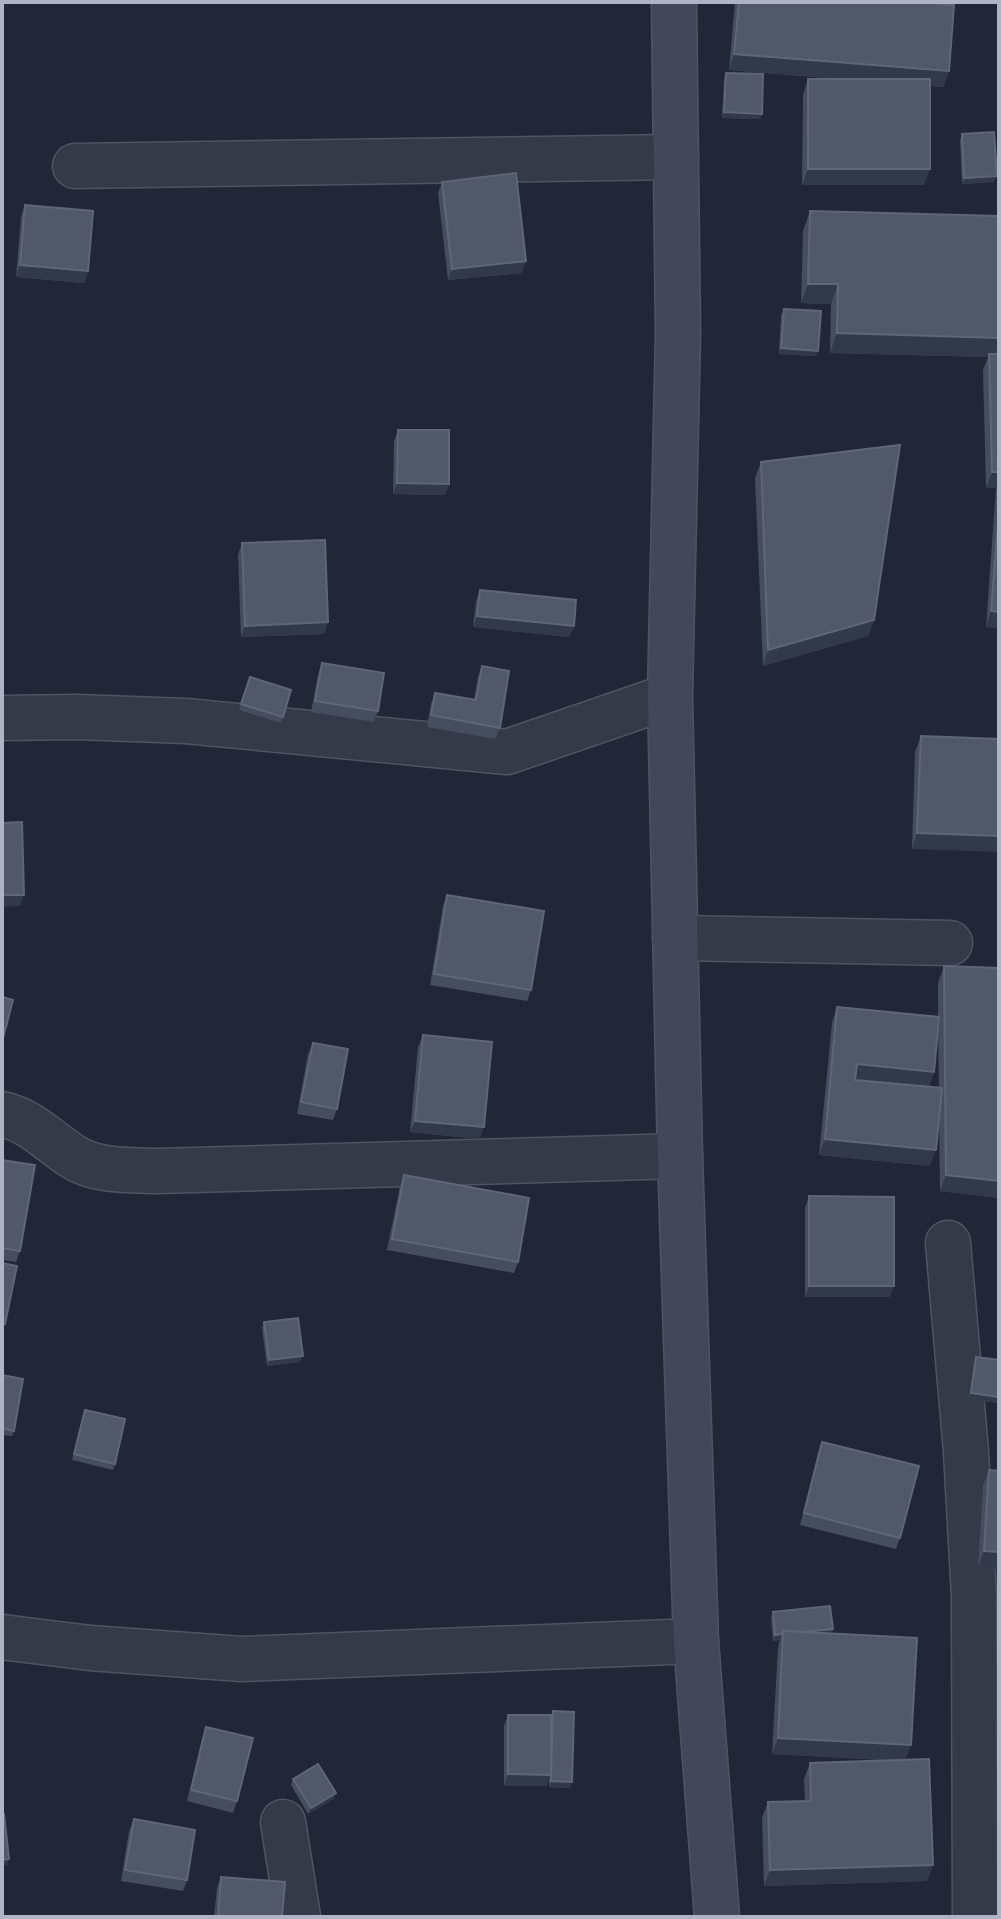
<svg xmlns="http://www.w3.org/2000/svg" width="1001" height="1919" font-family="'Fira Sans Condensed',sans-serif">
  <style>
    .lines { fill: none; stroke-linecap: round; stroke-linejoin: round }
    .street-casing { stroke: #4f5461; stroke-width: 47 }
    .secondary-casing { stroke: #4f5461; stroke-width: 47 }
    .street { stroke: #343a47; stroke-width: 44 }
    .secondary { stroke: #42485a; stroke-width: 44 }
    .wall { fill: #454d5e; fill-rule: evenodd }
    .shaded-wall { fill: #323949 }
    .building { fill: #505869; stroke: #5f6677; stroke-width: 2 }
  </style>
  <rect width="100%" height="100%" fill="#212736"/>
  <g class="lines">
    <g class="street-casing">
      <g id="street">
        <path d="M75,166L676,157"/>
        <path d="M2,718L77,717L186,721L507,752L670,696"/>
        <path d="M675,938L950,943"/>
        <path d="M2,1114C30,1120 49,1141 72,1156C96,1172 129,1170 158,1171L680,1156"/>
        <path d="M948,1243L966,1452L974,1596L975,1917"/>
        <path d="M2,1637L90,1648L242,1659L696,1641"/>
        <path d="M283,1822L298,1917"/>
      </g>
    </g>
    <g class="secondary-casing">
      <path id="secondary" d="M674,2L678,333L670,696L680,1156L696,1641L717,1917"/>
    </g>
    <use href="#street" class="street"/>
    <use href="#secondary" class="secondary"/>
  </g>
  <g class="wall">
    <path d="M735,2H916L949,71L943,87L930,86L924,185H802L803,95L808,79H840L729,70Z"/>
    <path d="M726,73L762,114L760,119L722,118L724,79Z"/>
    <path d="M962,134L994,182L962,184L960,140Z"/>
    <path d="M442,182L522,273L448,280L438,193Z"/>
    <path d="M25,205L88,271L84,283L16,277L21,217Z"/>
    <path d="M810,211L999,216V628L986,627L996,488H986L983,370L988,357L830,353L831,304L801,303L803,231Z"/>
    <path d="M784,309L816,356L779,354L781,315Z"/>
    <path d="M398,430L449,484L445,495L393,494L394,441Z"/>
    <path d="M761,462L874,620L868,636L763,666L755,478Z"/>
    <path d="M242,543L328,622L324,634L241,637L238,555Z"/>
    <path d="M480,590L574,626L569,637L473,627L476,601Z"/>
    <path d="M322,663L378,711L374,722L311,712L318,675Z"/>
    <path d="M482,666L500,728L495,739L427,727L431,704L435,693L474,700L478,677Z"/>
    <path d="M250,677L291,690L281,723L239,710Z"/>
    <path d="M921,736L999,739L912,849L915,752Z"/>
    <path d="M447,895L531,990L527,1001L430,985L443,906Z"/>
    <path d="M944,966L999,1198L940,1191L939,1115L930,1166L819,1155L832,1023L837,1007L938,1017V983ZM938,1030L939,1088L929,1087L934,1072Z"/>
    <path d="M423,1035L480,1139L410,1132L418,1047Z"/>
    <path d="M313,1043L337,1109L333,1120L297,1114L308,1054Z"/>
    <path d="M2,1160L20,1251L16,1262L2,1260Z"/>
    <path d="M404,1175L518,1262L514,1273L387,1250L400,1186Z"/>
    <path d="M809,1196L890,1297H805V1208Z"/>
    <path d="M264,1322L300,1362L267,1366L262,1328Z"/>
    <path d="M976,1357L998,1403L969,1399L974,1363Z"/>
    <path d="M2,1375L14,1431L12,1436L2,1435Z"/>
    <path d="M85,1410L115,1464L113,1470L72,1460Z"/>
    <path d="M822,1442L900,1538L896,1549L800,1525L818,1453Z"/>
    <path d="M989,1470L999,1569L978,1567L983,1486Z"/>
    <path d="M773,1612L831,1633L906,1759L933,1865L927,1881L764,1886L762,1818L768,1802L805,1801L804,1779L810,1763L884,1760L772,1754L778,1647L780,1640L773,1641L771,1618Z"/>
    <path d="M553,1711L572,1782L570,1788L549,1787V1778L546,1786H504V1726L508,1715L551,1717Z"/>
    <path d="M206,1727L237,1801L233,1813L187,1801L202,1739Z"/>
    <path d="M293,1779L336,1793L333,1799L308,1814L291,1785Z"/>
    <path d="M134,1819L187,1880L183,1891L121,1881L129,1831Z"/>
    <path d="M221,1877L282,1917H214L217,1888Z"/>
  </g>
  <g class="shaded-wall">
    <path d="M734,54L949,71L943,87L729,70Z"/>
    <path d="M724,112L762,114L760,119L722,118Z"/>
    <path d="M808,169H930L924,185H802Z"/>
    <path d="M997,176L994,182L962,184L964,178Z"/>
    <path d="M526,261L522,273L448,280L452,269Z"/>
    <path d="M20,265L88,271L84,283L16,277Z"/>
    <path d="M808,284H838L831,304L801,303Z"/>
    <path d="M837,333L999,338V358L989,354L988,357L830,353Z"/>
    <path d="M781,348L818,351L816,356L779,354Z"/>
    <path d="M992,472H999V480L996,488H986Z"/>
    <path d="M397,483L449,484L445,495L393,494Z"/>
    <path d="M991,611L999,612V628L986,627Z"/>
    <path d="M477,616L574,626L569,637L473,627Z"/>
    <path d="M874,620L868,636L763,666L768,650Z"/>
    <path d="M328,622L324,634L241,637L245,626Z"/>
    <path d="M917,833L999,836V852L912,849Z"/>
    <path d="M2,895H24L20,906L2,907Z"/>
    <path d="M857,1064L934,1072L928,1088L852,1080Z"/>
    <path d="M415,1121L484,1127L480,1139L410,1132Z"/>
    <path d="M825,1139L936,1150L930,1166L819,1155Z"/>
    <path d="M946,1175L999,1181V1198L940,1191Z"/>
    <path d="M809,1286H894L890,1297H805Z"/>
    <path d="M303,1356L300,1362L267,1366L269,1360Z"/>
    <path d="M971,1393L999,1397V1399L998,1403L969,1399Z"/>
    <path d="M984,1551L999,1552V1569L978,1567Z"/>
    <path d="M833,1629L830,1635L783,1634Z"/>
    <path d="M782,1634L780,1640L773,1641L775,1635Z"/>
    <path d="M778,1738L911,1745L905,1761L772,1754Z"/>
    <path d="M508,1774L551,1775L546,1786H504Z"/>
    <path d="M551,1781L572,1782L570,1788L549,1787Z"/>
    <path d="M336,1793L333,1799L308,1814L311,1808Z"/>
    <path d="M9,1859L7,1865H2V1860Z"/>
    <path d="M933,1865L927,1881L764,1886L770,1870Z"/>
  </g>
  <g class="building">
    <path d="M739,2H916L954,5L949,71L734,54Z"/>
    <path d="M726,73L763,74L762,114L724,112Z"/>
    <rect x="808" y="79" width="122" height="90"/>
    <path d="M994,132L997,176L964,178L962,134Z"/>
    <path d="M516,173L526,261L452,269L442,182Z"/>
    <path d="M25,205L93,211L88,271L20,265Z"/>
    <path d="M810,211L999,216V338L837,333L838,284H808Z"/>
    <path d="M784,309L821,311L818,351L781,348Z"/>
    <path d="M989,354H999V472H992Z"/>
    <path d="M398,430H449V484L397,483Z"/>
    <path d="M900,445L874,620L768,650L761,462Z"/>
    <path d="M999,512V612L991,611Z"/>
    <path d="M325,540L328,622L245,626L242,543Z"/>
    <path d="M480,590L576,600L574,626L477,616Z"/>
    <path d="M322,663L384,673L378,711L315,701Z"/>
    <path d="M482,666L509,671L500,728L431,715L435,693L476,700Z"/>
    <path d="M250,677L291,690L283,717L241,704Z"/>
    <path d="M921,736L999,739V836L917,833Z"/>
    <path d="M22,822L24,895H2V823Z"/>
    <path d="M447,895L544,911L531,990L434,974Z"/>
    <path d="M944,966L999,968V1181L946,1175Z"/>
    <path d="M2,997L13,1000L2,1042Z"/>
    <path d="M837,1007L939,1017L934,1072L857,1064L855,1080L942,1088L936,1150L825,1139Z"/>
    <path d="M423,1035L492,1042L484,1127L415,1121Z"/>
    <path d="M313,1043L348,1049L337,1109L301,1102Z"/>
    <path d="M2,1160L35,1165L20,1251L2,1248Z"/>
    <path d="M404,1175L529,1198L518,1262L392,1239Z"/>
    <path d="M809,1196L894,1197V1286H809Z"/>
    <path d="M2,1263L17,1266L5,1324L2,1323Z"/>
    <path d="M298,1318L303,1356L269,1360L264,1322Z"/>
    <path d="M976,1357L999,1360V1397L971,1393Z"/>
    <path d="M2,1375L23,1379L14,1431L2,1428Z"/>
    <path d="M85,1410L125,1419L115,1464L74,1454Z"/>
    <path d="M822,1442L919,1466L900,1538L804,1513Z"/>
    <path d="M989,1470L999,1471V1552L984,1551Z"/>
    <path d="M830,1606L833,1629L803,1632L783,1631L782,1634L775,1635L773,1612Z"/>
    <path d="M783,1631L917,1638L911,1745L778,1738Z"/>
    <path d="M553,1711L574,1712L572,1782L551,1781Z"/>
    <path d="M508,1715H551V1775L508,1774Z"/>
    <path d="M206,1727L253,1738L237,1801L191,1790Z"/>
    <path d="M929,1759L933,1865L770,1870L768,1802L811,1801L810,1763Z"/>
    <path d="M318,1764L336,1793L311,1808L293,1779Z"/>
    <path d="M2,1814H4L9,1859L2,1860Z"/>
    <path d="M134,1819L195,1830L187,1880L125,1870Z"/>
    <path d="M221,1877L285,1882L282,1917H218Z"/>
  </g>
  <rect width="1001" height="1919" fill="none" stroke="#aeb4c3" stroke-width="8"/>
</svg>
